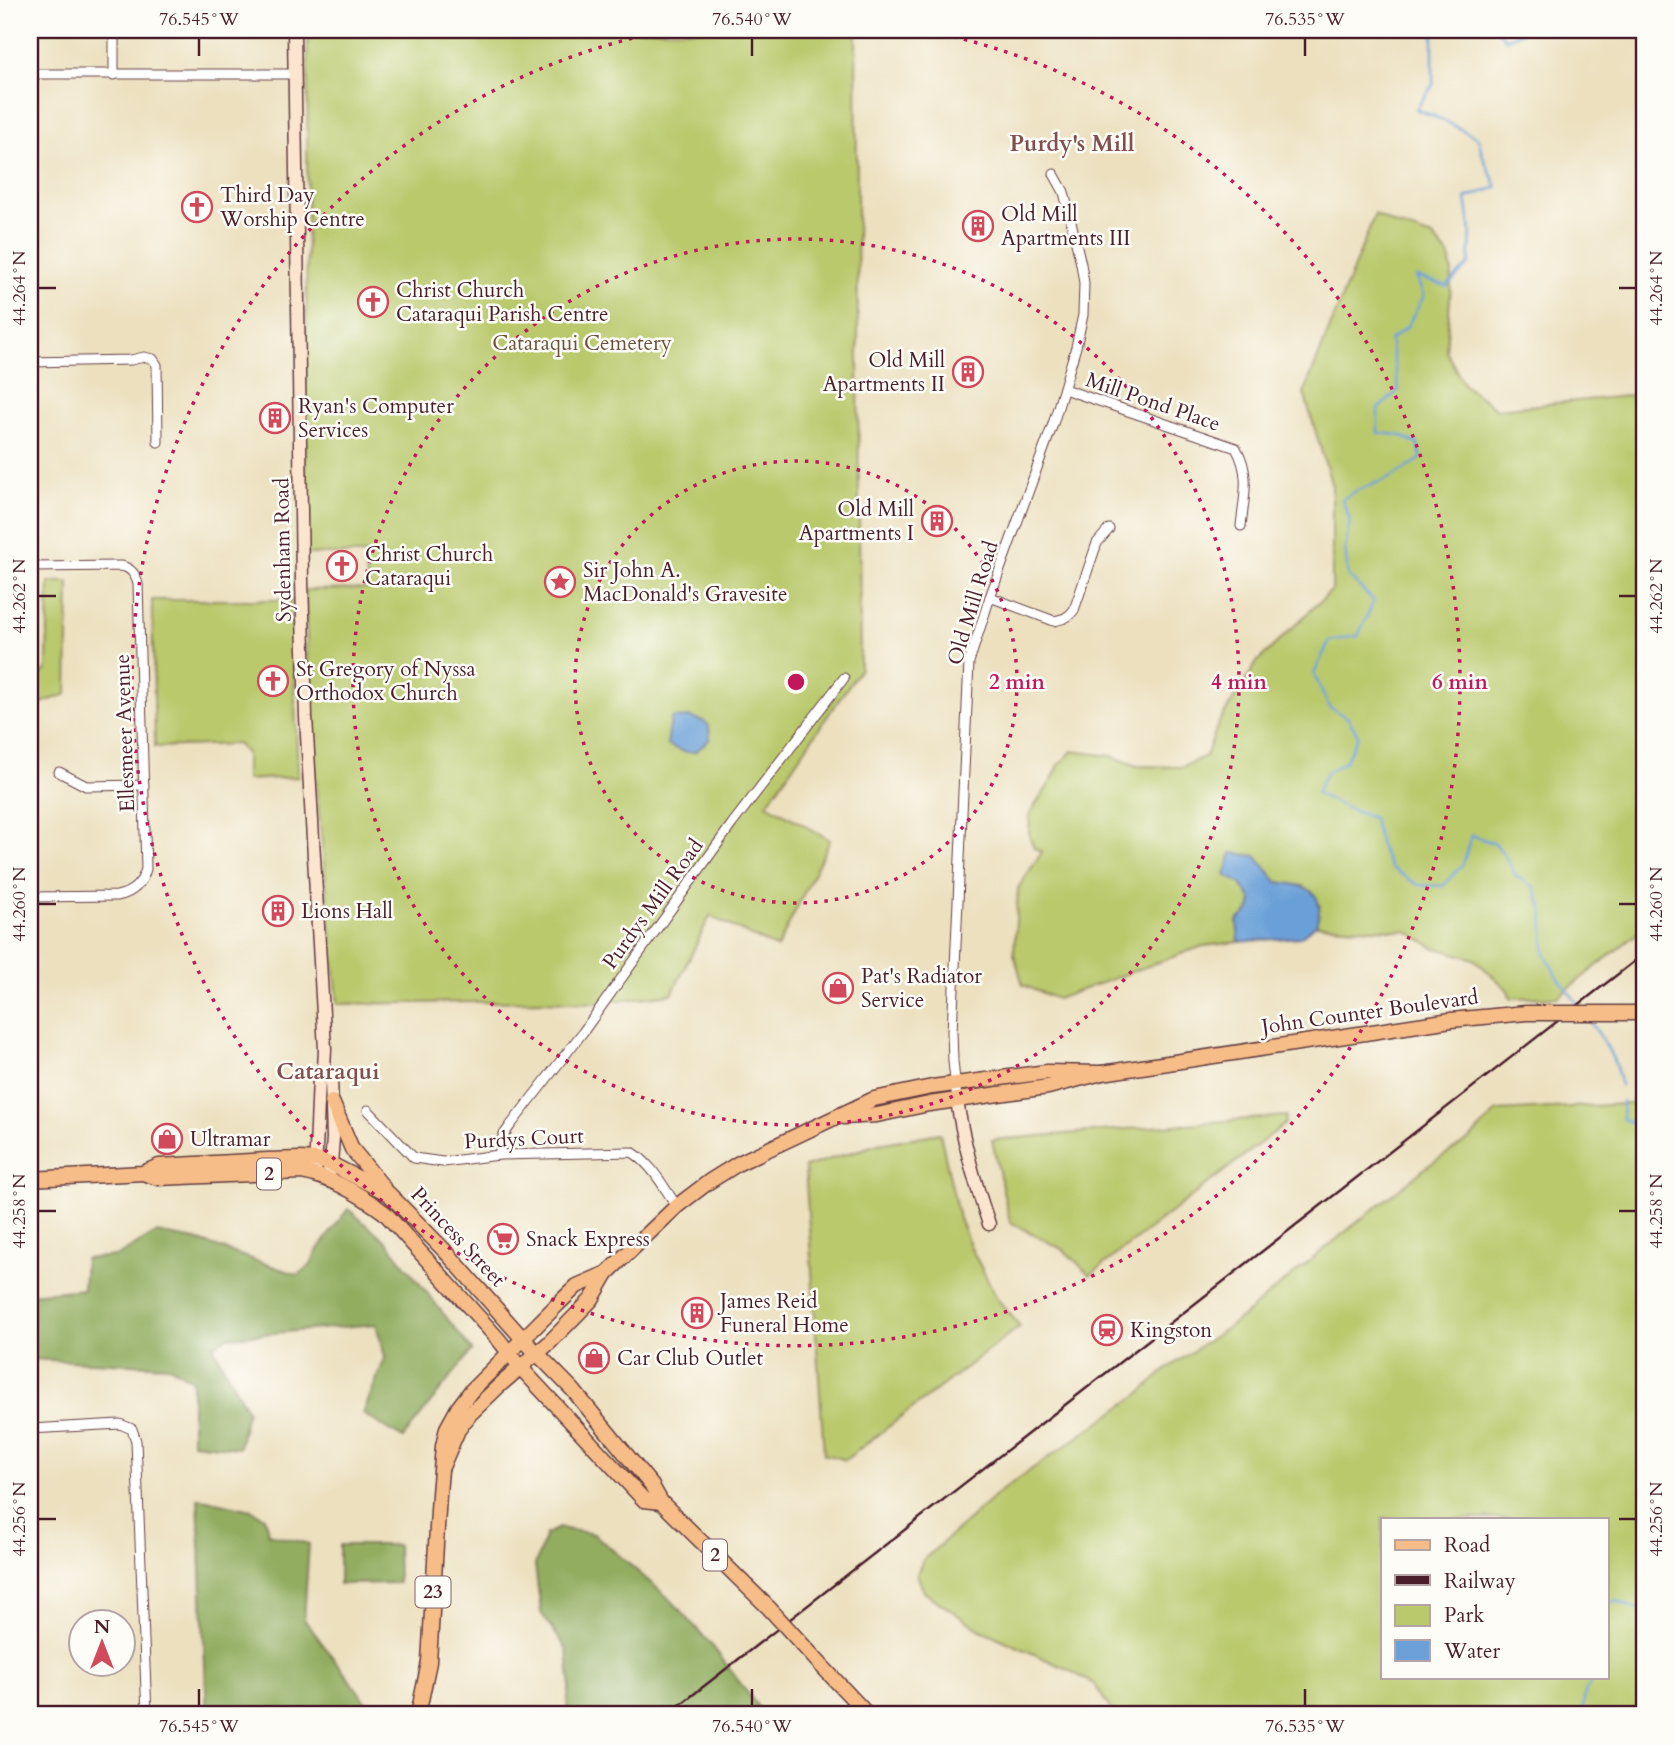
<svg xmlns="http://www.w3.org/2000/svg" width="1675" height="1745" font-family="Cardo,serif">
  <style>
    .green { fill: #b9c96c; stroke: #82744c; stroke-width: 2; fill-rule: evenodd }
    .forest { fill: #92ad60; stroke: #6e6646; stroke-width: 2 }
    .water { fill: #6ba0d8; stroke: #5a6082; stroke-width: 2 }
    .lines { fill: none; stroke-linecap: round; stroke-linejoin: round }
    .stream { stroke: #6ba0d8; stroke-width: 2.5 }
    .street-casing { stroke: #623c41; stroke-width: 11 }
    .secondary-casing { stroke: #623c41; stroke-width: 15 }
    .primary-casing { stroke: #623c41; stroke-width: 17 }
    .street { stroke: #fff; stroke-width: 9 }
    .secondary { stroke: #fce5cf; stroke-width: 12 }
    .primary { stroke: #f7bd88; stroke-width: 14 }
    .rail { stroke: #4a1f2b; stroke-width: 2.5 }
    .primary-bridge-casing { stroke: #623c41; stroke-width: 17; stroke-linecap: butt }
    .primary-bridge { stroke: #f7bd88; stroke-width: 14 }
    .ticks { fill: none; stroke: #4a1f2b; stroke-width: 2.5 }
    .ring { fill: none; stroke: #c2185b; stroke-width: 3.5; stroke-dasharray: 3.5 7 }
    .labels { text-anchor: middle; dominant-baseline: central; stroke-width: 5; stroke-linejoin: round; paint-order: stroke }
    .shield { fill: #fdfcf7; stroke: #806168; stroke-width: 2 }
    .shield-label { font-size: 19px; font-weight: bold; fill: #4a1f2b }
    .poi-label { font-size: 21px; fill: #4a1f2b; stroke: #fdfcf7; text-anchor: start }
    .park-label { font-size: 21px; fill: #6b523e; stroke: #fdfcf7 }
    .street-label { font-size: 21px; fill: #4a1f2b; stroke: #fdfcf7 }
    .neighbourhood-label { font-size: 23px; font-weight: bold; fill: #824f4f; stroke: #fdfcf7 }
    .centre { fill: #c2185b; stroke: #fdfcf7; stroke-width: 3.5 }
    .ring-label { font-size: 21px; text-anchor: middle; font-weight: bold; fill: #c2185b; stroke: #fdfcf7; stroke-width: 5; stroke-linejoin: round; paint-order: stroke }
    .neatline { fill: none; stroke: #4a1f2b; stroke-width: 2.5 }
    .ticks-label { font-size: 18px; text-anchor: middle; fill: #4a1f2b }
  </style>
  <rect width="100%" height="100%" fill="#fdfcf7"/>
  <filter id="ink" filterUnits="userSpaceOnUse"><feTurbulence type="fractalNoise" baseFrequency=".0143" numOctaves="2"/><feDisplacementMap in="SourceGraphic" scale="14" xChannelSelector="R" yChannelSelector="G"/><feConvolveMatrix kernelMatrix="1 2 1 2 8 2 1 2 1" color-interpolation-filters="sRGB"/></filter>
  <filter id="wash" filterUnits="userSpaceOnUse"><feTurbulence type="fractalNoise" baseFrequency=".00686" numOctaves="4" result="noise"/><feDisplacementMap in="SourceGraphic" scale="28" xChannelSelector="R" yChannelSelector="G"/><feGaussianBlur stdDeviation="1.57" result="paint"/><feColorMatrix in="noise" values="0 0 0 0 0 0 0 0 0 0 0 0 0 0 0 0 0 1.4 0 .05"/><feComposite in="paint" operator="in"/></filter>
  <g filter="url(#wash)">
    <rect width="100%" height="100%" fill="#ece0bf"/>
    <g class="green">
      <path d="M308,30H856L860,669L767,804L830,840L777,948L710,916L672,994L596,1003L540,1001L338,1004L310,723L305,590L368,589L365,554H305Z"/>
      <path d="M1375,214L1394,224L1433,237L1449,256L1452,272L1446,351L1464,385L1497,409L1645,394V927L1558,997L1511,998L1507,989L1474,959L1433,947L1407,931L1316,925L1320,905L1303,886L1277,882L1256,856L1241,884L1252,900L1250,910L1237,921L1239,942L1203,946L1057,999L1023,985L1014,954L1018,888L1042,852L1034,848L1029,835L1030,813L1052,780L1059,765L1072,751L1111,756L1137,766L1181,767L1206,756L1218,724L1258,661L1332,590V486L1304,393Z"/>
      <path d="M49,582H69L67,694L30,707V687L47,668Z"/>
      <path d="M152,600H291L298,777L246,780V753L237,744L155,747Z"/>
      <path d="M1645,1103V1715H1114L1095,1685L1067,1669L979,1629L924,1592L917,1574L923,1560L1002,1490L1138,1395L1167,1369L1238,1320L1355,1224L1429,1165L1470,1139L1497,1111ZM1383,1519H1607V1677H1383Z"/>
      <path d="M1286,1116L1285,1124L1090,1275L1064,1250L1010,1222L992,1140Z"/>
      <path d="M940,1133L959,1219L972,1250L998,1300L1020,1326L845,1460L824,1454L805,1167L878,1144Z"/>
    </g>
    <g class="forest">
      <path d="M348,1209L386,1241L472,1350L403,1438L363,1414L385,1358L376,1324L228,1337L213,1346L247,1411L239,1448L192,1443V1380L169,1366L30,1359V1349L34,1346L31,1294L83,1289L85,1259L117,1256L156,1233L196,1240L298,1275L311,1265L316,1252Z"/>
      <path d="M198,1498L252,1510L264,1517L269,1534L309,1544L304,1619L376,1715H207Z"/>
      <path d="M559,1528L594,1534L673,1602L713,1647L764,1715H566L570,1681L567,1650L541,1613L535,1565L546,1534Z"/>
      <path d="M339,1545H397L398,1583L339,1584Z"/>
    </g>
    <g class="water">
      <path d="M689,717L703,721L709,726L710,739L695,752H685L667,745L671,718Z"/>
      <path d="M1232,853L1256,856L1277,882C1293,884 1318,885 1319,907C1320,913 1317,920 1316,925L1300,937L1239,942L1237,921L1250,910L1252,900L1241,884L1225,875Z"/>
    </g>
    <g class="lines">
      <g class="stream">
        <path d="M1437,30L1433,36V85L1416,109L1445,121L1478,138L1483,157L1497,187L1466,198L1471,232L1469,264L1447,286L1416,277L1424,296L1407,327L1390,340L1399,390L1378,409V433L1399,435L1418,444L1421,459L1390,478L1358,490L1342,499L1350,520L1345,548L1348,576L1374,601L1358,636L1329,641L1314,674L1329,707L1348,718L1358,735L1345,762L1326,773L1316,793L1344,807L1373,818L1380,845L1390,867L1418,885L1443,886L1463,864L1471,835L1496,844L1506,858L1516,876L1534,887L1543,909L1545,953L1555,973L1577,1003"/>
        <path d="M1497,30L1506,39L1526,30"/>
        <path d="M1588,1019C1603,1039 1618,1061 1620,1086"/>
        <path d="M1622,1102L1623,1119L1645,1128"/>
        <path d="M1607,1605L1616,1600L1645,1613"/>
        <path d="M1582,1715L1585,1692L1595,1677"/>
      </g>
    </g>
  </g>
  <g filter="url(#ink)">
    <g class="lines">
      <g class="street-casing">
        <g id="street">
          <path d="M114,30V75"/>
          <path d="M30,74H294"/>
          <path d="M30,362L131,360L144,357L153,359L157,365L158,442"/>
          <path d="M30,367L32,437L30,443"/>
          <path d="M1064,389L1236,448C1251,474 1244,497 1241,526"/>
          <path d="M30,567L122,566C132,569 135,574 138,584L146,869C142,884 132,893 117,896L30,897"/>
          <path d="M990,597L1054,621C1063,619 1068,618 1074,610L1097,543L1109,529"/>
          <path d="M59,772L86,786L144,785"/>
          <path d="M957,1100L953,1061L952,1032L969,662L990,597L1053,424L1076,347L1083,315L1084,283L1081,264L1064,192L1054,174"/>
          <path d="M368,1110L414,1158L443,1162L499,1155L632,1152C653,1165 663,1187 677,1206"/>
          <path d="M499,1155L503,1136L510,1126L583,1032L732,824L844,678"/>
          <path d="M30,1429L120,1424L132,1429L136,1441L147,1715"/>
          <path d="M30,1700V1715"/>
        </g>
      </g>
      <g class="secondary-casing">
        <g id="secondary">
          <path d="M294,30L302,581L306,717L325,1049L324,1069L319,1078L315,1174"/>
          <path d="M324,1069L331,1078L333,1138L331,1164L328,1180"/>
          <path d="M957,1100C963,1143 975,1183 989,1224"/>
        </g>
      </g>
      <g class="primary-casing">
        <g id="primary">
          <path d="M332,1102L352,1149L383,1187"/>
          <path d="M843,1117L877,1115L929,1104L1048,1087L1102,1073L1451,1020"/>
          <path d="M143,1173L158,1178L302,1172C332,1177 361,1195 385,1213L499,1340L521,1368L644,1500L661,1502"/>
          <path d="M30,1179L143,1173L159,1166L267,1160L300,1159L317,1160L331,1164L389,1194L447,1253L523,1339L573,1390L652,1486L661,1502L769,1608"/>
          <path d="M442,1467L458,1430L470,1414L501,1384L549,1343L592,1299L607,1273L677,1206L710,1181L739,1163L874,1099L932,1087L1047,1072L1102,1073"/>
          <path d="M820,1664L868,1715"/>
          <path d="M418,1715L429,1662L439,1494L443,1446L447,1428L458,1408L471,1391L558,1304L577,1286L607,1273"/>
        </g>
      </g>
      <use href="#street" class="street"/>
      <use href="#secondary" class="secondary"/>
      <use href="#primary" class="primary"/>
      <path class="rail" d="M667,1715L1645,953"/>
      <g class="primary-bridge-casing">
        <g id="primary-bridge">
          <path d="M1451,1020L1526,1013H1645"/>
          <path d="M769,1608L820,1664"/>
        </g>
      </g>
      <use href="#primary-bridge" class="primary-bridge"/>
    </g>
  </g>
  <path class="ticks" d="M199,38V56M752,38V56M1305,38V56M38,288H56M1619,288H1636M38,596H56M1619,596H1636M38,904H56M1619,904H1636M38,1211H56M1619,1211H1636M38,1519H56M1619,1519H1636M199,1689V1706M752,1689V1706M1305,1689V1706"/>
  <g class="ring">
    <circle cx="796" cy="682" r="221"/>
    <circle cx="796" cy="682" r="443"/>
    <path d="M923 30A664 664 0 1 1 669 30"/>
  </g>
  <defs>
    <g id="church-ring" transform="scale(1.575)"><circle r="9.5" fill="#fdfcf7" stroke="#d1495b" stroke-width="1.5"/><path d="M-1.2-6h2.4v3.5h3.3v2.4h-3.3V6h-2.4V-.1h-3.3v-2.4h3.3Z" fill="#d1495b"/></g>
    <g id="building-ring" transform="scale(1.575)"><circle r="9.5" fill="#fdfcf7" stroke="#d1495b" stroke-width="1.5"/><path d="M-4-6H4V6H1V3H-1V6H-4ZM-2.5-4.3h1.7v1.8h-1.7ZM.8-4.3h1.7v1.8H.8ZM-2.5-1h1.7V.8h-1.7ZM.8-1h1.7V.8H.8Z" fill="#d1495b"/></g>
    <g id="sight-ring" transform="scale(1.575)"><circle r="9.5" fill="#fdfcf7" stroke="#d1495b" stroke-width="1.5"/><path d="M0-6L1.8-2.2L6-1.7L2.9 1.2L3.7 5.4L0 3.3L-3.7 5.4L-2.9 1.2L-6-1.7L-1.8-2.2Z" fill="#d1495b"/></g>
    <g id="shop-ring" transform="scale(1.575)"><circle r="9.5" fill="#fdfcf7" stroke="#d1495b" stroke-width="1.5"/><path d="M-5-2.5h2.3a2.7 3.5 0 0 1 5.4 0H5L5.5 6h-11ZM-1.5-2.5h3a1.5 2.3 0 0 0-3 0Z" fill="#d1495b"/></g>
    <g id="supermarket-ring" transform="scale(1.575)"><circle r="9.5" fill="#fdfcf7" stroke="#d1495b" stroke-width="1.5"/><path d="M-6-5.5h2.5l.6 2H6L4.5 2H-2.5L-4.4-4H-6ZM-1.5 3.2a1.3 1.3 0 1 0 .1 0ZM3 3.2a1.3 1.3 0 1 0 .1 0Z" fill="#d1495b"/></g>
    <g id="station-ring" transform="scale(1.575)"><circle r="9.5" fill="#fdfcf7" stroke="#d1495b" stroke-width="1.5"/><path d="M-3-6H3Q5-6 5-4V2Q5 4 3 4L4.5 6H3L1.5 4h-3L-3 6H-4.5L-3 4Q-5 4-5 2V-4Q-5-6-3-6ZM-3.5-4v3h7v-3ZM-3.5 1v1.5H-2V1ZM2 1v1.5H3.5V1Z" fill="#d1495b"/></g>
  </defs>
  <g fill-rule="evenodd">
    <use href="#church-ring" x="197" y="207"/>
    <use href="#building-ring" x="978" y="226"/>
    <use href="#church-ring" x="373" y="302"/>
    <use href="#building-ring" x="968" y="372"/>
    <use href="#building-ring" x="275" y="418"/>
    <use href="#building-ring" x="937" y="521"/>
    <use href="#church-ring" x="342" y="566"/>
    <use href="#sight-ring" x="560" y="582"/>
    <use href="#church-ring" x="273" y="681"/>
    <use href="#building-ring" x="278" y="911"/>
    <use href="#shop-ring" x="838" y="988"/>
    <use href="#shop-ring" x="167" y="1139"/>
    <use href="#supermarket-ring" x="503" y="1239"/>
    <use href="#building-ring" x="697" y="1313"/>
    <use href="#station-ring" x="1107" y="1330"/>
    <use href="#shop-ring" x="594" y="1358"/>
  </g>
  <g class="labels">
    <g class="shield">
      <rect x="257" y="1158.5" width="24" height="31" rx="5"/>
      <rect x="703" y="1539.5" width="24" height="31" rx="5"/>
      <rect x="415.5" y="1576.5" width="35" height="31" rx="5"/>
    </g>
    <g class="shield-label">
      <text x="269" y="1174">2</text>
      <text x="715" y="1555">2</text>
      <text x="433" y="1592">23</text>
    </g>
    <g class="poi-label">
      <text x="220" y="195">Third Day<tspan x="220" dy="24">Worship Centre</tspan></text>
      <text x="1001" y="214">Old Mill<tspan x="1001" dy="24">Apartments III</tspan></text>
      <text x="396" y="290">Christ Church<tspan x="396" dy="24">Cataraqui Parish Centre</tspan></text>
      <text x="945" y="360" text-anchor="end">Old Mill<tspan x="945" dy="24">Apartments II</tspan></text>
      <text x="298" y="406">Ryan's Computer<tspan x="298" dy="24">Services</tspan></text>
      <text x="914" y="509" text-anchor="end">Old Mill<tspan x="914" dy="24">Apartments I</tspan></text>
      <text x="365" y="554">Christ Church<tspan x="365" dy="24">Cataraqui</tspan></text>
      <text x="583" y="570">Sir John A.<tspan x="583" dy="24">MacDonald's Gravesite</tspan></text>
      <text x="296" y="669">St Gregory of Nyssa<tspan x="296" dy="24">Orthodox Church</tspan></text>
      <text x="301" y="911">Lions Hall</text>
      <text x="861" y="976">Pat's Radiator<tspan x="861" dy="24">Service</tspan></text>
      <text x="190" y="1139">Ultramar</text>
      <text x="526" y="1239">Snack Express</text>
      <text x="720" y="1301">James Reid<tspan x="720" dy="24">Funeral Home</tspan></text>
      <text x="1130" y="1330">Kingston</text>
      <text x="617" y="1358">Car Club Outlet</text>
    </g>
    <g class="park-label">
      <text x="582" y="343">Cataraqui Cemetery</text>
    </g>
    <g class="street-label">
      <text transform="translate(1153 402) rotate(19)">Mill Pond Place</text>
      <text transform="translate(283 550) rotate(-91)">Sydenham Road</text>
      <text transform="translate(973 603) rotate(-73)">Old Mill Road</text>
      <text transform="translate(125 733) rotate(-92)">Ellesmeer Avenue</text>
      <text transform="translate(653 904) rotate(-54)">Purdys Mill Road</text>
      <text transform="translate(1370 1012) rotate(-8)">John Counter Boulevard</text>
      <text transform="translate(524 1139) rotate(-3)">Purdys Court</text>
      <text transform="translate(458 1237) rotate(47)">Princess Street</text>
    </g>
    <g class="neighbourhood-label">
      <text x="1072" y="143">Purdy's Mill</text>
      <text x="328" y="1071">Cataraqui</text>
    </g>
  </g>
  <circle cx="796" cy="682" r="10" class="centre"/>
  <g class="ring-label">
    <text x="1017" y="689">2 min</text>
    <text x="1239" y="689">4 min</text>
    <text x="1460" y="689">6 min</text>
  </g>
  <rect width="1675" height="1745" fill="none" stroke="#fdfcf7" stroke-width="77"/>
  <rect x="1381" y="1518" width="228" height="161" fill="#fdfcf7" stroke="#b5a4a5" stroke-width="2"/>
  <rect x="1395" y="1540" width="35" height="10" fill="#f7bd88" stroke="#b5a4a5" stroke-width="2"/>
  <text x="1444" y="1552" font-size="21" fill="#4a1f2b">Road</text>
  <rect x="1395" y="1575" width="35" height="10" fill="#4a1f2b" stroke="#b5a4a5" stroke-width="2"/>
  <text x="1444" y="1588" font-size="21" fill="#4a1f2b">Railway</text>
  <rect x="1395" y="1605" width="35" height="21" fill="#b9c96c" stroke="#b5a4a5" stroke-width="2"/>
  <text x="1444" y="1622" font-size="21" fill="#4a1f2b">Park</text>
  <rect x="1395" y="1640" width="35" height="21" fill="#6ba0d8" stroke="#b5a4a5" stroke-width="2"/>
  <text x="1444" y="1658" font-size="21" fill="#4a1f2b">Water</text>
  <g transform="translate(102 1643)"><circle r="33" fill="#fdfcf7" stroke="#b5a4a5" stroke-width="2"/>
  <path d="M0-5L12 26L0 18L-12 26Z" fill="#d1495b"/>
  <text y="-10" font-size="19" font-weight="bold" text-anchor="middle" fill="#4a1f2b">N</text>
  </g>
  <rect x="38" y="38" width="1598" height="1668" class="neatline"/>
  <g class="ticks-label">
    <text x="199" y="25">76.545°W</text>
    <text x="752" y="25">76.540°W</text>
    <text x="1305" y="25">76.535°W</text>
    <text transform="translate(19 288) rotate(-90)" y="6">44.264°N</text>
    <text transform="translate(1656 288) rotate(-90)" y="6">44.264°N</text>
    <text transform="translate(19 596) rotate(-90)" y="6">44.262°N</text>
    <text transform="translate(1656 596) rotate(-90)" y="6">44.262°N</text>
    <text transform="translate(19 904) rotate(-90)" y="6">44.260°N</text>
    <text transform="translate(1656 904) rotate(-90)" y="6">44.260°N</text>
    <text transform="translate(19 1211) rotate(-90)" y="6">44.258°N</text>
    <text transform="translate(1656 1211) rotate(-90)" y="6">44.258°N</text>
    <text transform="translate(19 1519) rotate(-90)" y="6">44.256°N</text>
    <text transform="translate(1656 1519) rotate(-90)" y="6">44.256°N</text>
    <text x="199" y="1732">76.545°W</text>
    <text x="752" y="1732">76.540°W</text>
    <text x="1305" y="1732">76.535°W</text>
  </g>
</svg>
